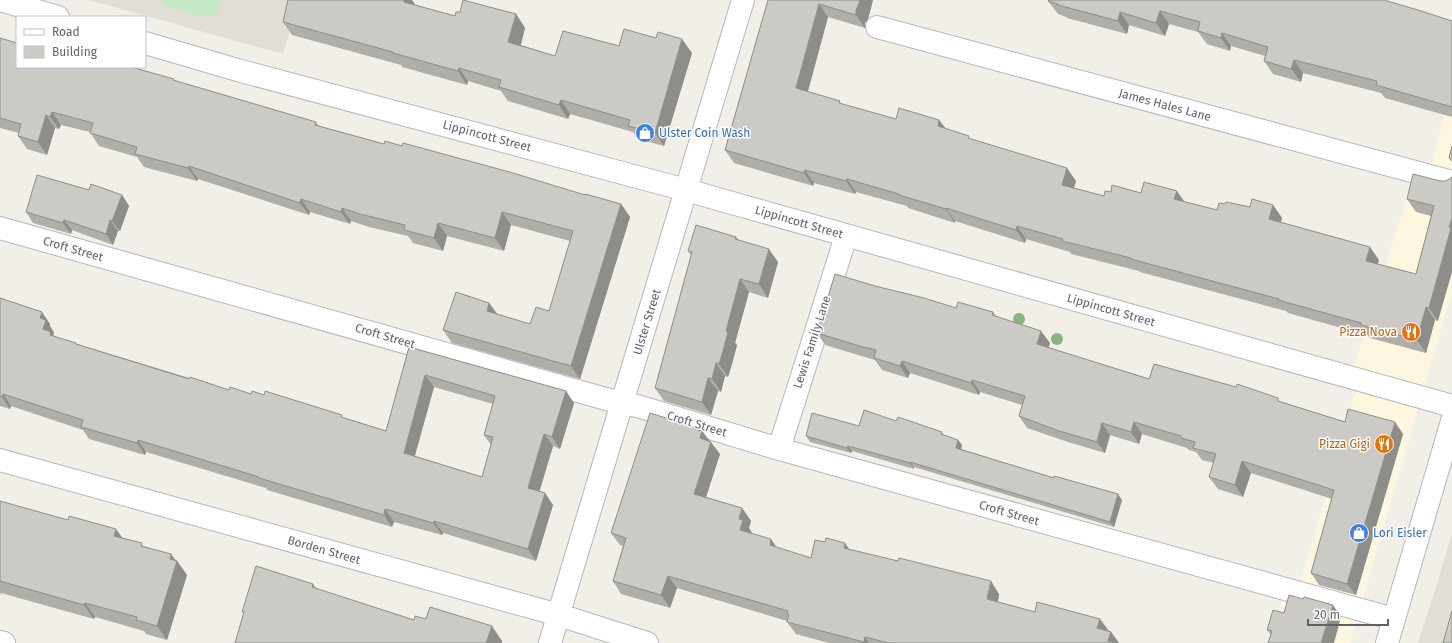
<svg xmlns="http://www.w3.org/2000/svg" width="1452" height="643" font-family="'Fira Sans',sans-serif">
  <style>
    .commercial { fill: #fef7e0 }
    .education { fill: #e1ded6 }
    .green { fill: #c5e8c5 }
    .lines { fill: none; stroke-linecap: round; stroke-linejoin: round }
    .minor-casing { stroke: #b5b8bc; stroke-width: 24 }
    .minor { stroke: #fff; stroke-width: 22 }
    .tree { fill: #89b387 }
    .wall { fill: #afaea9; fill-rule: evenodd }
    .shaded-wall { fill: #8f8d8a }
    .building { fill: #cccac5; stroke: #8f8d8a; fill-rule: evenodd }
    .labels { text-anchor: middle; dominant-baseline: central; stroke-width: 3; stroke-linejoin: round; paint-order: stroke }
    .street-label { font-size: 12px; fill: #5f6368; stroke: #fff }
    .shop-label { font-size: 12px; fill: #366cbe; stroke: #fff; text-anchor: start }
    .food-label { font-size: 12px; fill: #c56008; stroke: #fff; text-anchor: end }
  </style>
  <rect width="100%" height="100%" fill="#f1efe8"/>
  <path class="commercial" d="M1452,88V292L1350,643H1269L1285,591L1297,595L1362,369L1354,366L1414,175L1427,179Z"/>
  <g class="education">
    <path d="M89,0H299L283,54Z"/>
    <path d="M1452,534V643H1418L1438,580Z"/>
  </g>
  <path class="green" d="M161,0H220L216,16L202,17L165,6Z"/>
  <g class="lines">
    <g class="minor-casing">
      <g id="minor">
        <path d="M0,0L58,17"/>
        <path d="M877,27L1452,182"/>
        <path d="M145,43L241,71L686,190L1452,406"/>
        <path d="M0,228L606,399L641,407L779,449L1394,619"/>
        <path d="M779,449L846,236"/>
        <path d="M0,460L559,615L647,643"/>
        <path d="M0,642L4,643"/>
        <path d="M550,643L743,0"/>
        <path d="M1387,643L1452,421"/>
      </g>
    </g>
    <use href="#minor" class="minor"/>
  </g>
  <g class="tree">
    <circle cx="1019" cy="319" r="6"/>
    <circle cx="1057" cy="339" r="6"/>
  </g>
  <g class="wall">
    <path d="M288,0H412L415,5L455,16L460,12L516,14L525,28L521,45L555,56L619,46L692,53L664,146L638,139L633,132L570,114L568,119L508,101L501,91L468,81L467,85L402,67L401,65L292,35L283,22Z"/>
    <path d="M768,0H873L868,19L865,23V28L828,17L808,92L841,104L896,119L939,120L946,129L1076,181L1074,188L1104,196L1111,192L1141,193L1184,202L1217,210L1225,204L1250,207L1273,205L1282,218L1281,222L1379,260L1378,264L1416,274L1431,216L1416,212L1407,199L1440,181L1438,321L1435,320L1426,353L1370,338L1367,335L1288,313L1286,311L1140,272L1139,271L1071,254L1070,252L1026,239L1025,243L955,221V223L908,208L907,206L856,192L855,194L814,183L813,186L734,163L725,150Z"/>
    <path d="M1048,1L1452,21V117L1385,98L1381,93L1303,73L1301,82L1273,74L1264,61L1265,56L1231,46L1230,51L1207,44L1198,32L1169,24L1165,36L1129,25L1127,34L1067,18L1066,17L1058,14Z"/>
    <path d="M0,38L17,67L175,81L316,122L319,126L384,144L621,204L630,217L580,379L452,343L443,330L489,303L497,314L530,324L549,311L570,241L511,225L504,251L447,236L443,251L413,243L408,236L369,227L351,221L350,224L310,212L309,215L198,179L197,181L144,167L137,157L99,146L90,132L61,125L59,129L55,128L47,155L27,149L18,136L19,133L0,128Z"/>
    <path d="M89,190L122,195L129,206L120,231H118L113,245L72,230L71,234L33,223L26,212Z"/>
    <path d="M736,237L739,240L778,262L768,298L749,292L735,343L737,345L732,364L728,377L725,376L721,392L718,391L711,415L664,401L655,388L691,255L688,251Z"/>
    <path d="M875,286L956,308L993,312L996,316L1050,343L1048,348L1149,379L1281,402L1345,422L1403,434L1356,595L1319,585L1311,573L1332,499L1251,473L1243,497L1218,489L1209,477L1214,463L1202,460L1196,452L1189,450L1187,448L1142,434L1139,444L1110,435L1105,453L1068,442L1027,428L1019,416L1022,405L980,392L979,395L910,373L908,378L882,370L875,360L825,345L817,333Z"/>
    <path d="M0,298L50,324V326L54,333L53,335L54,336L77,344L229,390L251,394L344,418L386,431L409,347L566,391L574,403L560,449L553,446L539,491L545,493L553,505L536,561L443,533L442,535L394,522L392,527L267,490L266,488L146,452L145,455L89,439L83,430L11,406L10,409L0,406ZM434,387L493,404L484,435L491,445L482,477L415,456Z"/>
    <path d="M896,421L942,432L944,436L958,440L962,445L961,449L1122,500L1114,527L914,467V469L852,451L851,453L810,442L806,436L859,426Z"/>
    <path d="M697,429L702,431L720,454L706,497L742,508L751,521L749,528L752,533V534L777,548L811,558L849,549L999,594L998,602L1111,632L1119,643H829L796,634L787,622V621L677,588L670,608L621,594L613,581L623,546L620,545L611,533Z"/>
    <path d="M0,501L122,538L144,546L177,561L187,575L167,640L146,634L144,631L95,617L94,619L1,593L0,595Z"/>
    <path d="M1284,613L1341,617L1271,635L1267,630Z"/>
  </g>
  <g class="shaded-wall">
    <path d="M404,0H412L416,6L404,2Z"/>
    <path d="M860,0H873L868,19L865,23V28L856,15V10Z"/>
    <path d="M819,4L828,17L805,101L796,88Z"/>
    <path d="M1160,11L1169,24L1165,36L1156,23Z"/>
    <path d="M1120,12L1129,25L1127,34L1118,21Z"/>
    <path d="M516,14L525,28L518,55L508,42Z"/>
    <path d="M1222,33L1231,46L1230,51L1221,38Z"/>
    <path d="M682,39L692,53L664,146L655,133Z"/>
    <path d="M1294,60L1303,73L1301,82L1291,69Z"/>
    <path d="M459,68L468,81L467,85L458,71Z"/>
    <path d="M561,100L570,114L568,119L559,105Z"/>
    <path d="M52,112L61,125L59,129L50,117Z"/>
    <path d="M46,115L55,128L47,155L38,142Z"/>
    <path d="M939,120L949,133L938,126Z"/>
    <path d="M189,166L198,179L197,181L188,168Z"/>
    <path d="M1067,168L1076,181L1071,198L1062,185Z"/>
    <path d="M805,170L814,183L813,186L804,173Z"/>
    <path d="M847,179L856,192L855,194L846,181Z"/>
    <path d="M1177,191L1186,204L1174,199Z"/>
    <path d="M122,195L129,206L120,231L112,221Z"/>
    <path d="M301,199L310,212L309,215L300,203Z"/>
    <path d="M621,204L630,217L580,379L571,366Z"/>
    <path d="M1273,205L1282,218L1278,232L1269,219Z"/>
    <path d="M342,208L351,221L350,224L341,212Z"/>
    <path d="M946,208L955,221V223L946,209Z"/>
    <path d="M502,212L511,225L504,251L495,238Z"/>
    <path d="M1452,218V272L1438,321L1429,308L1449,227Z"/>
    <path d="M64,220L72,230L71,234L63,223Z"/>
    <path d="M110,220L118,231L113,245L106,234Z"/>
    <path d="M438,223L447,236L443,251L434,238Z"/>
    <path d="M1017,226L1026,239L1025,243L1016,230Z"/>
    <path d="M1370,247L1379,260L1375,274L1366,261Z"/>
    <path d="M769,249L778,262L768,298L759,284Z"/>
    <path d="M740,279L749,292L735,343L737,345L732,364L728,377L719,364L726,331Z"/>
    <path d="M489,303L498,315L487,311Z"/>
    <path d="M1426,307L1435,320L1426,353L1417,340Z"/>
    <path d="M42,312L50,324V326L54,333L53,335L60,344L43,329L40,318Z"/>
    <path d="M1041,331L1050,343L1046,356L1037,344Z"/>
    <path d="M902,361L910,373L908,378L900,366Z"/>
    <path d="M716,363L725,376L721,392L712,379Z"/>
    <path d="M425,375L434,387L412,465L404,453Z"/>
    <path d="M708,378L718,391L711,415L702,402Z"/>
    <path d="M972,380L980,392L979,395L971,383Z"/>
    <path d="M566,391L574,403L560,449L552,437Z"/>
    <path d="M3,394L11,406L10,409L2,397Z"/>
    <path d="M1134,422L1142,434L1139,444L1131,432Z"/>
    <path d="M1395,422L1403,434L1356,595L1347,584Z"/>
    <path d="M1102,423L1110,435L1105,453L1097,442Z"/>
    <path d="M695,427L701,435L702,431L720,454L703,506L694,494L695,429Z"/>
    <path d="M544,434L553,446L537,500L528,488Z"/>
    <path d="M138,440L146,452L145,455L137,443Z"/>
    <path d="M958,440L962,445L960,454L956,448Z"/>
    <path d="M848,446L852,451L851,453L847,448Z"/>
    <path d="M1242,461L1251,473L1243,497L1235,485Z"/>
    <path d="M910,462L914,467V469L910,463Z"/>
    <path d="M545,493L553,505L536,561L528,549Z"/>
    <path d="M1118,494L1122,500L1114,527L1110,522Z"/>
    <path d="M742,508L751,521L749,528L752,533L749,543L740,530L739,519Z"/>
    <path d="M385,509L394,522L392,527L384,515Z"/>
    <path d="M434,521L443,533L442,535L433,523Z"/>
    <path d="M116,529L126,543L114,536Z"/>
    <path d="M771,539L780,552L770,545Z"/>
    <path d="M845,543L854,556L844,548Z"/>
    <path d="M171,554L177,562V561L187,575L167,640L157,626Z"/>
    <path d="M668,576L677,588L670,608L661,595Z"/>
    <path d="M991,581L999,594L996,611L987,599Z"/>
    <path d="M313,584L323,599L312,587Z"/>
    <path d="M85,603L95,617L94,619L84,605Z"/>
    <path d="M1333,605L1341,617L1334,643H1321Z"/>
    <path d="M1100,619L1109,631L1097,628Z"/>
    <path d="M492,626L502,641V643H486Z"/>
    <path d="M1111,632L1119,643H1110L1108,641Z"/>
    <path d="M865,637L869,643H865L864,642Z"/>
  </g>
  <g class="building">
    <path d="M288,0H404V2L455,16L456,12H460L463,0L516,14L508,42L555,56L563,31L619,46L624,29L656,38L658,32L682,39L655,133L628,126L630,120L561,100L559,105L499,87L501,80L459,68L458,71L393,53V52L283,22Z"/>
    <path d="M768,0H860L858,6L856,10V15L819,4L796,88L840,101L839,103L896,119L899,108L939,120L938,126L969,136L968,138L1067,168L1062,185L1104,196L1105,191L1111,192L1112,185L1141,193L1144,182L1177,191L1174,199L1217,210L1219,203L1225,204L1226,202L1250,207L1252,199L1273,205L1269,219L1370,247L1366,261L1416,274L1434,206L1407,199L1413,174L1440,181H1446L1452,177V218L1449,227L1451,228L1429,308L1426,307L1417,340L1361,325V323L1278,300L1279,299L1131,259V258L1062,241L1063,239L1017,226L1016,230L946,208V209L899,195V194L847,179L846,181L805,170L804,173L725,150Z"/>
    <path d="M1049,0H1384L1418,10L1452,21V107L1376,85L1377,81L1294,60L1291,69L1264,61L1268,47L1222,33L1221,38L1198,31L1200,22L1160,11L1156,23L1120,12L1118,21L1058,5V4L1048,1Z"/>
    <path d="M0,38L17,43V67H131L174,79L173,80L316,122L315,125L384,144L385,141L402,146L403,143L513,173L585,195V194L621,204L571,366L443,330L456,292L489,303L487,311L530,324L536,307L549,311L573,231L502,212L495,238L438,223L434,238L404,230L405,225L360,214L342,208L341,212L301,199L300,203L189,166L188,168L135,154L137,147L90,133L93,123L52,112L50,117L46,115L38,142L18,136L21,124L0,118Z"/>
    <path d="M1452,146V161L1449,158Z"/>
    <path d="M37,175L89,190L91,184L122,195L112,221L110,220L106,234L64,220L63,223L26,212Z"/>
    <path d="M696,225L736,237L735,239L769,249L759,284L740,279L726,331L728,332L723,351L719,364L716,363L712,379L708,378L702,402L655,388L692,252L688,251Z"/>
    <path d="M835,274L875,286L924,298L956,308L958,302L993,312L992,315L1041,331L1037,344L1149,379L1154,364L1236,387L1237,384L1278,398V401L1345,422L1348,409L1395,422L1347,584L1311,573L1334,490L1242,461L1235,485L1209,477L1216,454L1193,448L1195,442L1181,438V436L1134,422L1131,432L1102,423L1097,442L1059,431L1019,416L1025,396L972,380L971,383L902,361L900,366L874,358L876,350L863,347L817,333Z"/>
    <path d="M0,298L42,312L40,318L46,320L43,329L51,332L50,335L76,343V344L189,379L190,377L229,390L230,387L251,394L252,391L264,395L265,391L342,415L341,417L386,431L409,347L566,391L552,437L544,434L528,488L545,493L528,549L434,521L433,523L385,509L384,515L259,478V477L138,440L137,443L81,427L83,420L3,394L2,397L0,396ZM425,375L495,396L484,435L493,437L482,477L404,453Z"/>
    <path d="M864,410L896,421L898,417L942,432L941,434L958,440L956,448L1054,478V476L1118,494L1110,522L910,462V463L848,446L847,448L806,436L812,413L859,426Z"/>
    <path d="M650,413L695,427V429L702,431L700,438L711,442L694,494L742,508L739,519L743,520L740,530L771,539L770,545L811,558L815,540L825,542L826,538L845,543L844,548L898,561L899,558L991,581L987,599L1035,612L1037,602L1100,619L1097,628L1111,632L1108,641L1116,643H889L865,637L864,642L787,622L789,615L787,614L788,611L668,576L661,595L613,581L626,538L611,533Z"/>
    <path d="M0,501L68,520L69,516L116,529L114,536L142,543L141,546L171,554L170,559L177,561L157,626L136,620L137,617L85,603L84,605L0,581Z"/>
    <path d="M256,566L313,584L312,587L414,620L415,616L426,619L430,607L492,626L486,643H235L244,612H242Z"/>
    <path d="M1289,595L1303,599L1304,597L1333,605L1321,643H1268L1272,631L1267,630L1273,610L1284,613Z"/>
    <path d="M1452,611V643H1443Z"/>
  </g>
  <defs>
    <g id="shop-disc" transform="scale(1)"><circle r="9.5" fill="#3f7fe0" stroke="#fff"/><path d="M-5-2.5h2.3a2.7 3.5 0 0 1 5.4 0H5L5.5 6h-11ZM-1.5-2.5h3a1.5 2.3 0 0 0-3 0Z" fill="#fff"/></g>
    <g id="restaurant-disc" transform="scale(1)"><circle r="9.5" fill="#e8710a" stroke="#fff"/><path d="M-5-6h1v4h1v-4h1v4h1v-4h1v5L-1.5 .5V6h-2V.5L-5-1ZM5-6V6H3V1.5H1.5Q1.5-4 5-6Z" fill="#fff"/></g>
  </defs>
  <g fill-rule="evenodd">
    <use href="#shop-disc" x="645" y="133"/>
    <use href="#restaurant-disc" x="1411" y="332"/>
    <use href="#restaurant-disc" x="1384" y="444"/>
    <use href="#shop-disc" x="1359" y="533"/>
  </g>
  <g class="labels">
    <g class="street-label">
      <text transform="translate(1165 105) rotate(15)">James Hales Lane</text>
      <text transform="translate(487 136) rotate(15)">Lippincott Street</text>
      <text transform="translate(799 222) rotate(16)">Lippincott Street</text>
      <text transform="translate(73 249) rotate(16)">Croft Street</text>
      <text transform="translate(1111 310) rotate(16)">Lippincott Street</text>
      <text transform="translate(647 322) rotate(-73)">Ulster Street</text>
      <text transform="translate(385 336) rotate(16)">Croft Street</text>
      <text transform="translate(812 342) rotate(-72)">Lewis Family Lane</text>
      <text transform="translate(697 424) rotate(17)">Croft Street</text>
      <text transform="translate(1009 513) rotate(16)">Croft Street</text>
      <text transform="translate(324 550) rotate(16)">Borden Street</text>
    </g>
    <g class="shop-label">
      <text x="659" y="133">Ulster Coin Wash</text>
      <text x="1373" y="533">Lori Eisler</text>
    </g>
    <g class="food-label">
      <text x="1397" y="332">Pizza Nova</text>
      <text x="1370" y="444">Pizza Gigi</text>
    </g>
  </g>
  <rect x="16" y="16" width="130" height="52" fill="#ffffff" stroke="#bfc1c3"/>
  <rect x="24" y="29" width="20" height="6" fill="#ffffff" stroke="#bfc1c3"/>
  <text x="52" y="36" font-size="12" fill="#5f6368">Road</text>
  <rect x="24" y="46" width="20" height="12" fill="#cccac5" stroke="#bfc1c3"/>
  <text x="52" y="56" font-size="12" fill="#5f6368">Building</text>
  <path d="M1308 619v6h80v-6" fill="none" stroke="#5f6368" stroke-width="2"/>
  <text x="1314" y="619" font-size="12" fill="#5f6368" stroke="#ffffff" stroke-width="3" paint-order="stroke">20 m</text>
</svg>
